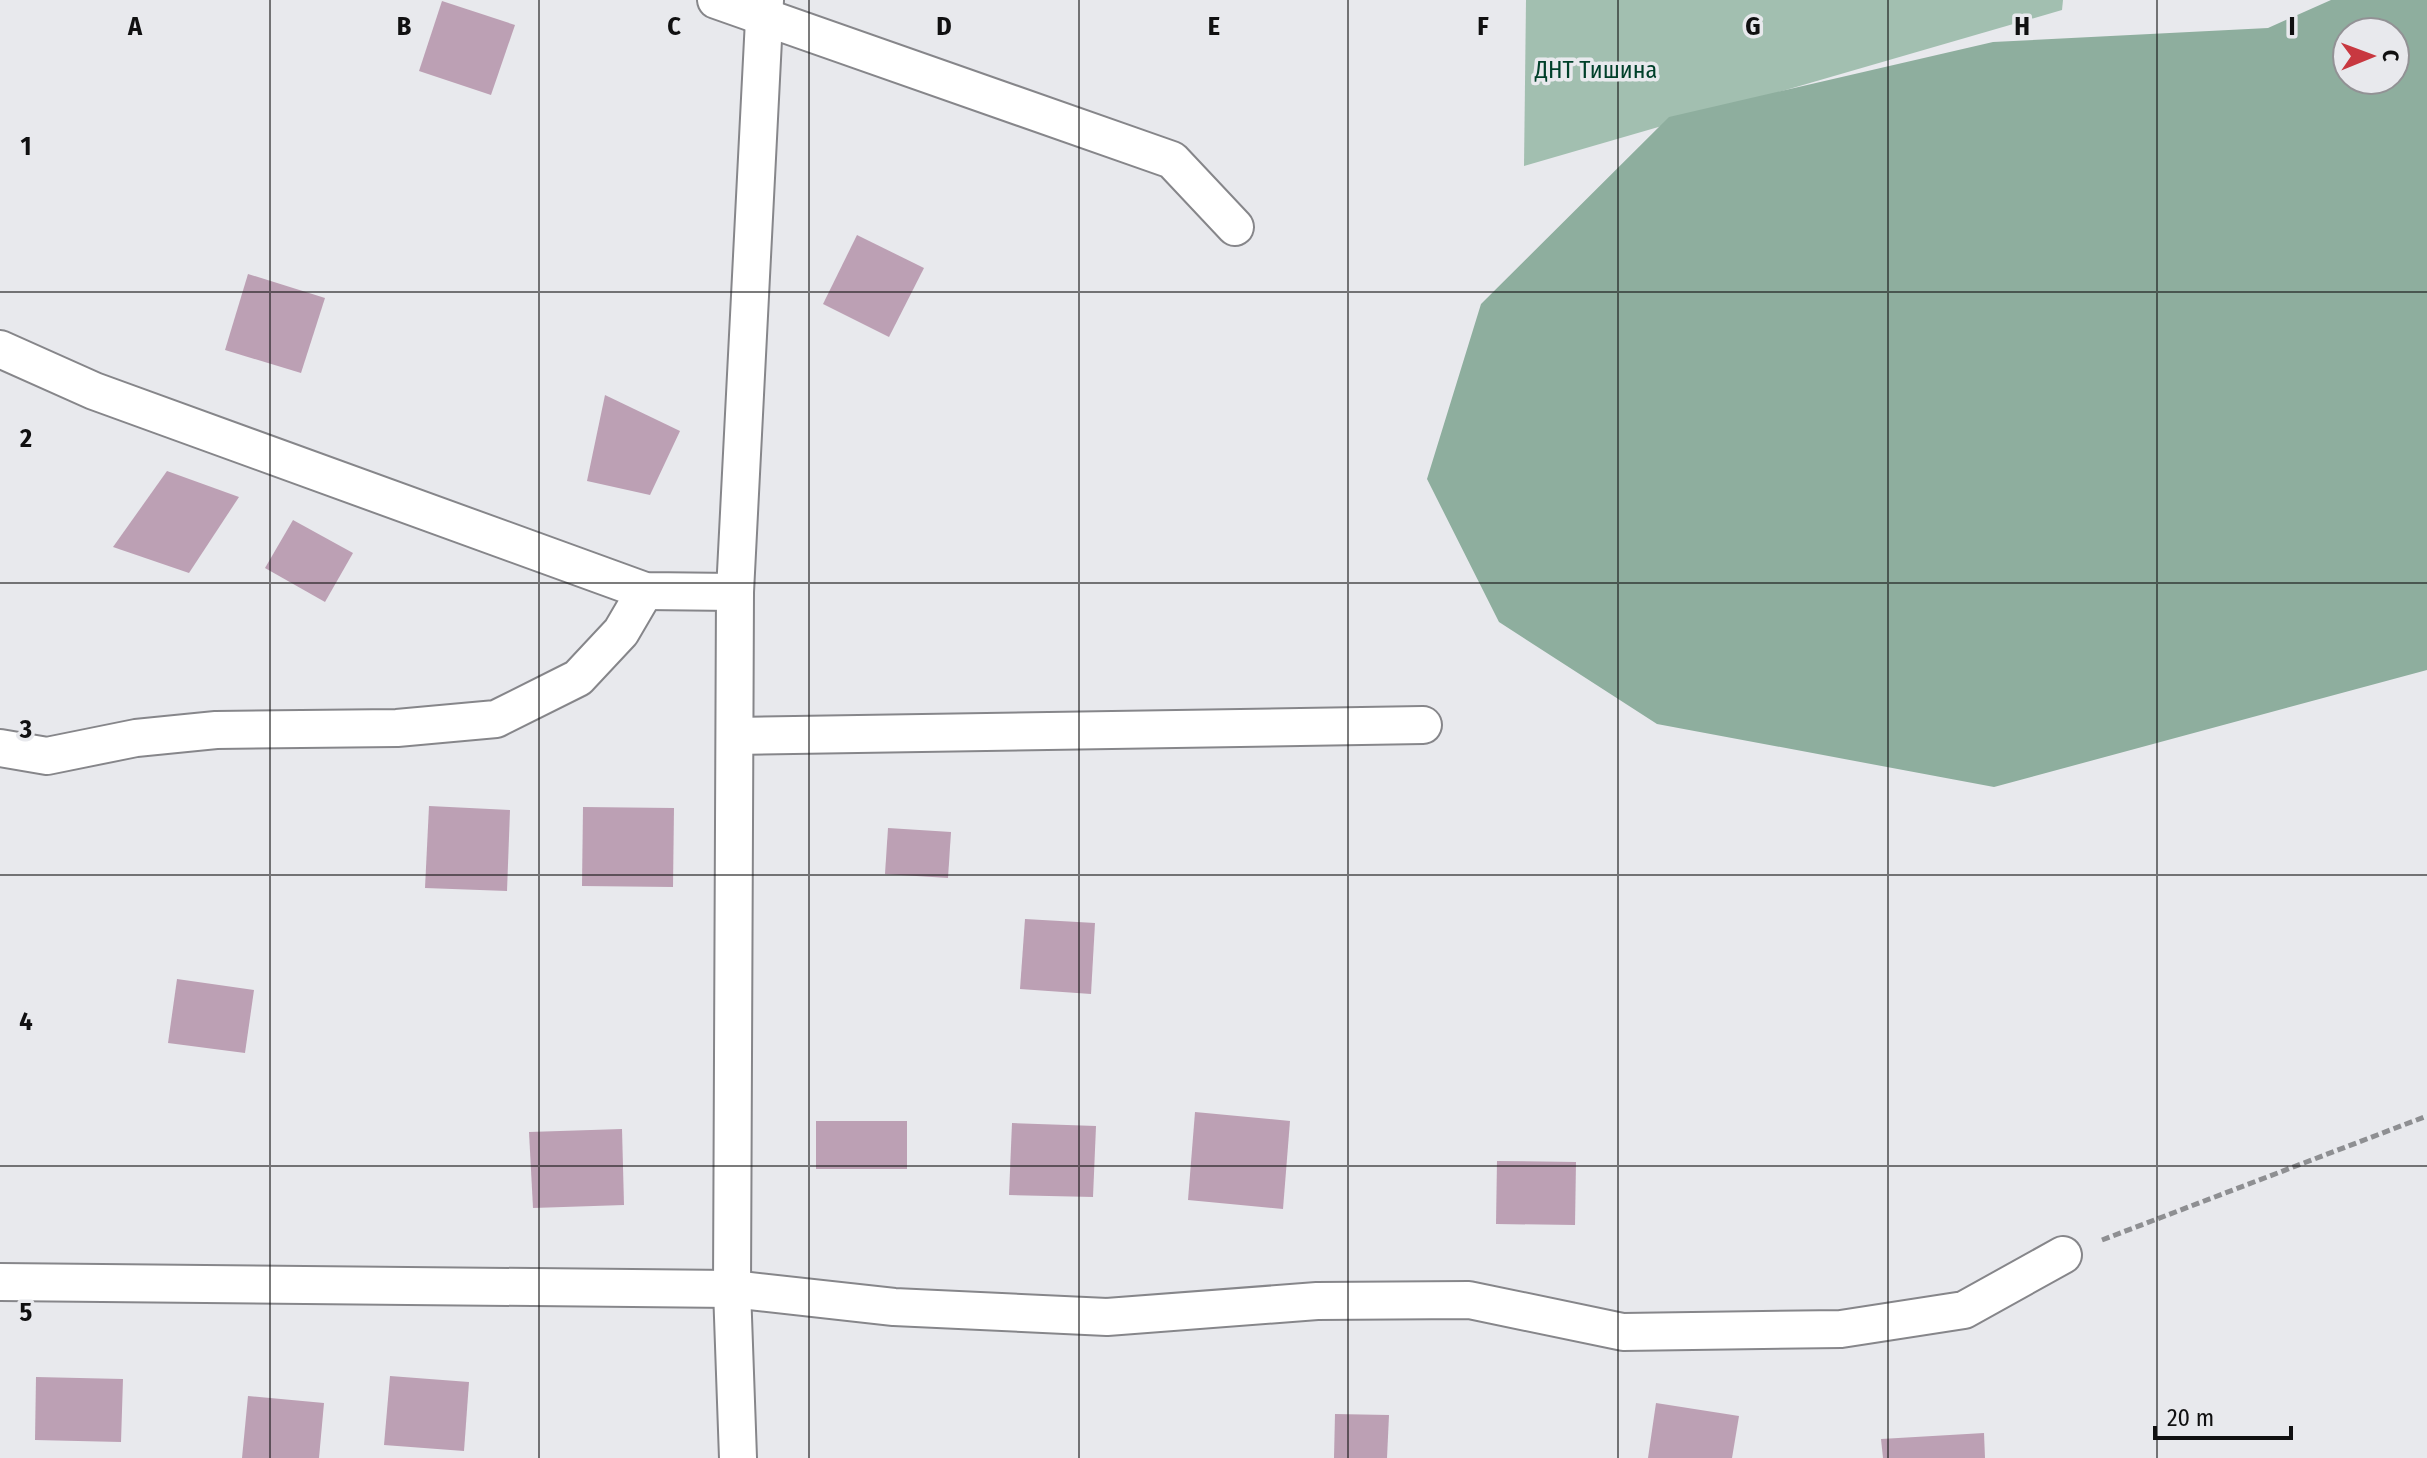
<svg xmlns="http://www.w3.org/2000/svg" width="2427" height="1458" font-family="'Fira Sans Condensed',sans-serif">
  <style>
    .green { fill: #a2bfb0 }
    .forest { fill: #8eae9e; fill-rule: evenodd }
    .building { fill: #bca0b4 }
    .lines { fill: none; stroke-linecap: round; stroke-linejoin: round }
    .street-casing { stroke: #86868a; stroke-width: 40 }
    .path { stroke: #8e8f92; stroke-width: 5; stroke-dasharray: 8 4; stroke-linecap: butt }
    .street { stroke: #fff; stroke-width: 36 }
    .grid { fill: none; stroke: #101011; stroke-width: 2; stroke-opacity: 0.55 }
    .labels { text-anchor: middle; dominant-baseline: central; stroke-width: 7; stroke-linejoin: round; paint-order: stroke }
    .park-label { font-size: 24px; fill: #00402a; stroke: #e8e9ed }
    .grid-label { font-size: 26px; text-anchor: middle; font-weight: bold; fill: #101011; stroke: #e8e9ed; stroke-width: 7; stroke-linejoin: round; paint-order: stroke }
  </style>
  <rect width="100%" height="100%" fill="#e8e9ed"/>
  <path class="green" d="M1526,0H2063L2062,10L1524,166Z"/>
  <path class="forest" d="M2331,0H2427V670L1994,787L1657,724L1499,622L1427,479L1481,304L1669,117L1993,42L2268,28ZM2347,32H2395V80H2347Z"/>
  <g class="building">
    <path d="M442,1L515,25L491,95L419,71Z"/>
    <path d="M857,235L924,268L889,337L823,304Z"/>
    <path d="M248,274L325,298L301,373L225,350Z"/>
    <path d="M605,395L680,431L650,495L587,481Z"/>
    <path d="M167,471L239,497L189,573L113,547Z"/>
    <path d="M293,520L353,553L325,602L265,568Z"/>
    <path d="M429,806L510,810L507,891L425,888Z"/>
    <path d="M583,807L674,808L673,887L582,886Z"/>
    <path d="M888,828L951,832L948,878L885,874Z"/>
    <path d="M1025,919L1095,923L1091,994L1020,989Z"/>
    <path d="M177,979L254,990L245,1053L168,1043Z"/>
    <path d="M1195,1112L1290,1121L1283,1209L1188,1200Z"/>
    <rect x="816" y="1121" width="91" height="48"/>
    <path d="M1012,1123L1096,1126L1093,1197L1009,1195Z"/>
    <path d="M622,1129L624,1205L533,1208L529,1132Z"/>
    <path d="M1497,1161L1576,1162L1575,1225L1496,1224Z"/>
    <path d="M390,1376L469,1382L464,1451L384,1445Z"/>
    <path d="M36,1377L123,1379L121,1442L35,1440Z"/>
    <path d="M248,1396L324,1403L319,1458H242Z"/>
    <path d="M1656,1403L1739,1416L1732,1458H1648Z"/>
    <path d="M1335,1414L1389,1415L1387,1458H1334Z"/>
    <path d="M1984,1433L1985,1458H1883L1881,1439Z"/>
  </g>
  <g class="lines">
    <g class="street-casing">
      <g id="street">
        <path d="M716,0L1172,160L1235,227"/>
        <path d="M0,349L94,391L645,591L735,592"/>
        <path d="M735,736L1423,725"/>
        <path d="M0,748L47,756L136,738L216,730L397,728L496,719L578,678L621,632L645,591"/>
        <path d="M0,1282L732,1289L894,1307L1107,1317L1317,1301L1469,1300L1623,1332L1841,1329L1964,1310L2063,1255"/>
        <path d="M738,1458L732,1289L735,592L765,0"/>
      </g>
    </g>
    <path class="path" d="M2102,1240L2427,1116"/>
    <use href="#street" class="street"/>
  </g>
  <path class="grid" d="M270,0V1458M539,0V1458M809,0V1458M1079,0V1458M1348,0V1458M1618,0V1458M1888,0V1458M2157,0V1458M0,292H2427M0,583H2427M0,875H2427M0,1166H2427"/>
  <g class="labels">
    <g class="park-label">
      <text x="1596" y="70">ДНТ Тишина</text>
    </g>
  </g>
  <g class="grid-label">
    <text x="135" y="35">A</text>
    <text x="404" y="35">B</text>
    <text x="674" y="35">C</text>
    <text x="944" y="35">D</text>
    <text x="1214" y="35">E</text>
    <text x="1483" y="35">F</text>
    <text x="1753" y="35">G</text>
    <text x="2022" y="35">H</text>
    <text x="2292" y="35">I</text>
    <text x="26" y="155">1</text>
    <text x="26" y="447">2</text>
    <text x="26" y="738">3</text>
    <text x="26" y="1030">4</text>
    <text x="26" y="1321">5</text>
  </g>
  <g transform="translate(2371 56) rotate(89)"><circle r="38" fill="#e8e9ed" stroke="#929295" stroke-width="2"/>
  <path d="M0-6L14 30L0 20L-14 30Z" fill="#c83840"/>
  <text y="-12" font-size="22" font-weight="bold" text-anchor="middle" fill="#101011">С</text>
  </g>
  <path d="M2155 1426v12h136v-12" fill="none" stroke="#101011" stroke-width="4"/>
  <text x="2167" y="1426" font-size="24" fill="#101011" stroke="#e8e9ed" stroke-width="6" paint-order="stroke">20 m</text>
</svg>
